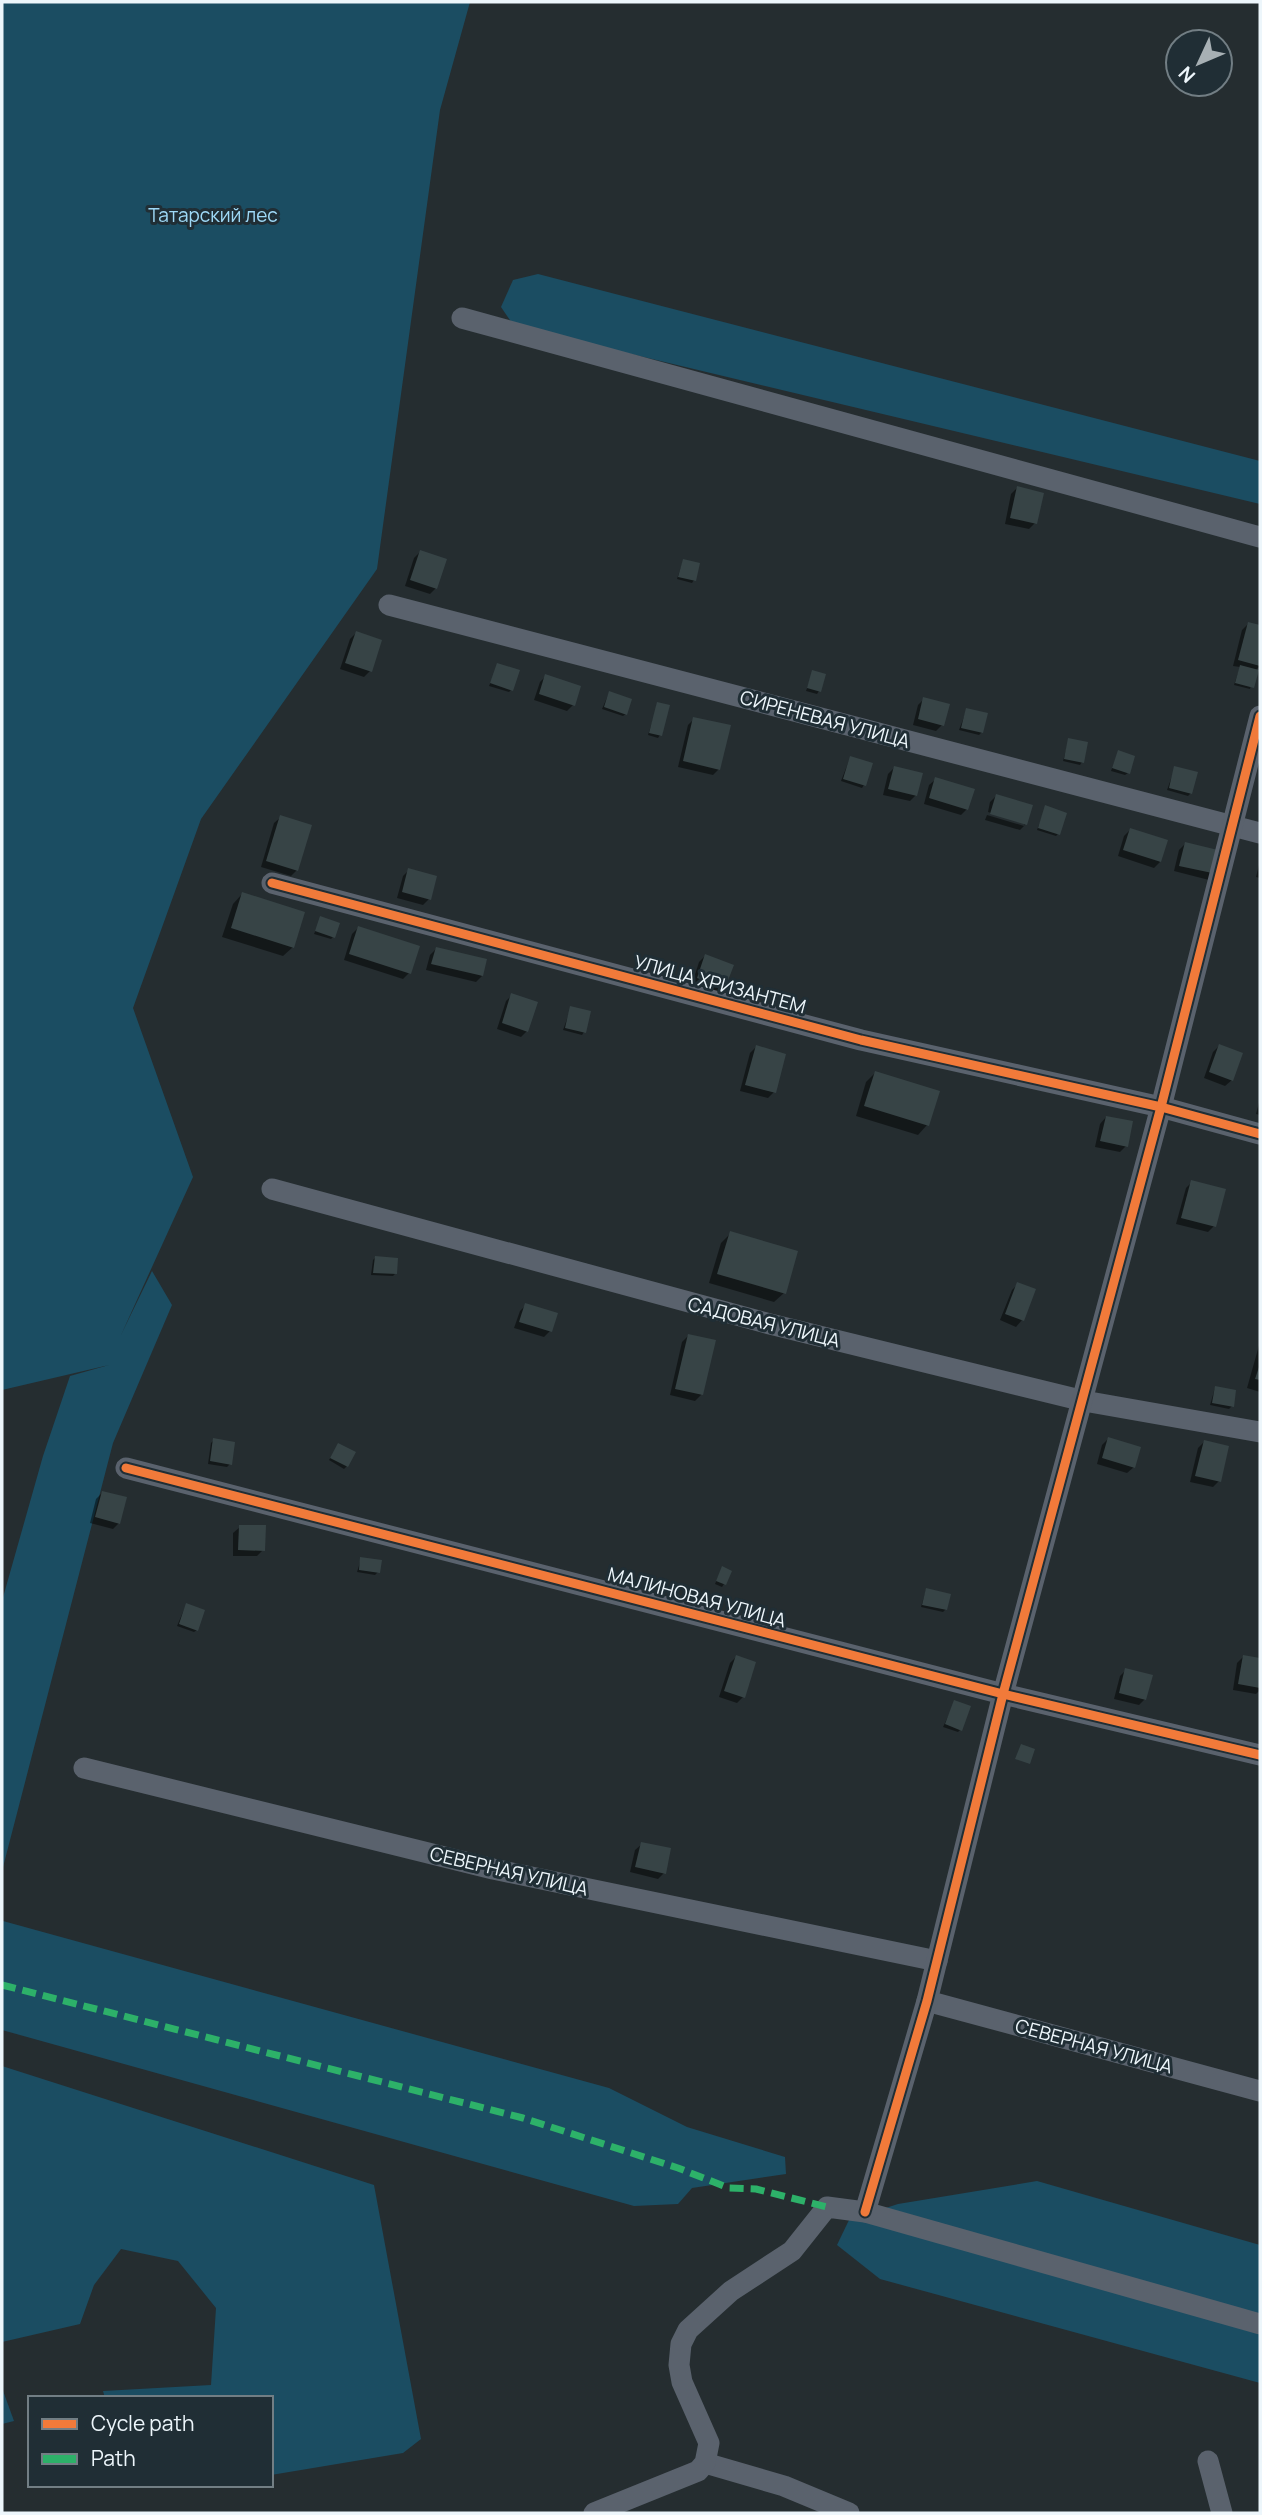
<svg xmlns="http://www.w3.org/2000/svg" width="1262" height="2515" font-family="Manrope,sans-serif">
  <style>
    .green { fill: #1b4d62 }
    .shadow { fill: #0007 }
    .building { fill: #374446 }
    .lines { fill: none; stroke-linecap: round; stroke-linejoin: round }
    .minor { stroke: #5a626d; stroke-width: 21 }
    .quiet { stroke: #2db169; stroke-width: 7; stroke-dasharray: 14 7; stroke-linecap: butt }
    .cycleway-casing { stroke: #202e35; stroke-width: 13 }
    .cycleway { stroke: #f17a3a; stroke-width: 9 }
    .labels { text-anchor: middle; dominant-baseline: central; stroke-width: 6; stroke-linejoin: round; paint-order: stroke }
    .park-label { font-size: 19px; fill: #9ed9f7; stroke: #202e35 }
    .street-label { font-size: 19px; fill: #edf6fb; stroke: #202e35 }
  </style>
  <rect width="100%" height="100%" fill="#252d30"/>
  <g class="green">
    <path d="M2,2H470L440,110L377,569L201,819L133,1008L193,1177L121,1335L152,1271L172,1305L113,1443L2,1871V1601L43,1456L70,1376L109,1365L2,1390Z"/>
    <path d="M538,274L1260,461V504L514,326L501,307L513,280Z"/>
    <path d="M2,1919L3,1921L609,2088L687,2127L785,2157L786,2174L692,2188L678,2204L634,2206L2,2030Z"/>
    <path d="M2,2066L374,2185L421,2439L403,2453L271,2475V2398H105L103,2391L211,2385L216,2308L178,2261L121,2249L94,2285L80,2324L2,2342Z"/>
    <path d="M1037,2181L1260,2245V2383L880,2279L837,2245L849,2220L898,2204Z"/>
    <path d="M2,2388L14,2421L2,2424Z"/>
  </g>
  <g class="shadow">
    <path d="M1017,488L1035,523L1029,529L1005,524L1011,494Z"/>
    <path d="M420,552L436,588L430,594L405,586L414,558Z"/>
    <path d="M683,561L694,580L692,583L677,579Z"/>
    <path d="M1248,624L1260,627V666L1255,671L1250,689L1234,685L1240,667L1233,666L1242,630Z"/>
    <path d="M356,633L370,671L364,677L340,669L350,639Z"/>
    <path d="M498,665L511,690L509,692L489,686Z"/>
    <path d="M813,672L819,691L817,694L806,691Z"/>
    <path d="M546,676L573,705L567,711L534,700L540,682Z"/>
    <path d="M609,693L626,714L623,716L602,709Z"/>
    <path d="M924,699L942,725L936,731L913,725L918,705Z"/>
    <path d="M658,704L660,735L658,738L648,735Z"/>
    <path d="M967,709L982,732L979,735L959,730Z"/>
    <path d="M694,719L719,769L713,775L678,767L688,725Z"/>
    <path d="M1069,740L1082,762L1080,765L1063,761Z"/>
    <path d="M1118,752L1128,773L1125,775L1111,771Z"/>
    <path d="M850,758L864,785L862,788L841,781Z"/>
    <path d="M894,768L916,795L910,801L883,795L888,774Z"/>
    <path d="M1175,768L1191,793L1188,796L1167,790Z"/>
    <path d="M936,779L967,809L961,815L924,804L929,785Z"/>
    <path d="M996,796L1031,806L1024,826V823L988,812L990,802Z"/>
    <path d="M1046,807L1058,834L1056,836L1037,830Z"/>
    <path d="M987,815L1024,826L1020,830L985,820Z"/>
    <path d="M281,817L297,870L291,876L261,867L274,823Z"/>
    <path d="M1130,830L1160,862L1154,868L1118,856L1124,836Z"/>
    <path d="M1185,844L1220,852L1209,880L1174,871L1179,850Z"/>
    <path d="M1260,861V878L1256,877Z"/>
    <path d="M409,870L429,899L423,905L397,898L403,876Z"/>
    <path d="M242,894L293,947L283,956L222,937L233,904Z"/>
    <path d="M321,918L333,937L331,939L314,934Z"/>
    <path d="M358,928L409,973L403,979L344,960L352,934Z"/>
    <path d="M436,949L482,976L476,982L426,970L430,955Z"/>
    <path d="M705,956L724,987L718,993L692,984L699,962Z"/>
    <path d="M512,995L527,1031L521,1037L497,1029L506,1001Z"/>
    <path d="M571,1008L584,1032L582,1035L563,1030Z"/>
    <path d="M1219,1046L1232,1080L1225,1086L1204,1078L1213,1052Z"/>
    <path d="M756,1047L774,1092L768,1098L740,1091L750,1053Z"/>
    <path d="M875,1073L927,1125L918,1135L856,1116L866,1082Z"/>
    <path d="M1260,1099V1115L1256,1114Z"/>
    <path d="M1106,1117L1126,1146L1120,1152L1095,1147L1100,1124Z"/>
    <path d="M1192,1182L1214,1226L1208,1232L1176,1224L1186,1188Z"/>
    <path d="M731,1233L784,1293L774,1302L709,1283L721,1243Z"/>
    <path d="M375,1258L395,1274L393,1276L371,1275L373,1260Z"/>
    <path d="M1018,1284L1034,1290L1022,1320L1016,1327L1000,1320L1012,1290Z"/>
    <path d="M526,1305L550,1331L544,1337L514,1328L520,1311Z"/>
    <path d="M688,1336L701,1395L695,1401L670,1395L682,1342Z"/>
    <path d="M1260,1342V1392L1247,1388Z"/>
    <path d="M1215,1388L1232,1406L1229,1409L1210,1405Z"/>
    <path d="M1108,1439L1134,1467L1127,1473L1097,1464L1102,1445Z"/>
    <path d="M214,1440L230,1464L227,1467L208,1464L211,1443Z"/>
    <path d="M1204,1442L1219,1481L1213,1487L1190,1482L1198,1448Z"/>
    <path d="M338,1445L347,1466L344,1469L329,1460Z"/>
    <path d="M102,1493L119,1523L113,1529L90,1523L96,1499Z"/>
    <path d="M240,1527L263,1550L257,1556H233V1533Z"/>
    <path d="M361,1559L378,1572L375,1575L357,1572Z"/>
    <path d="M722,1568L724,1584L722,1587L715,1584Z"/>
    <path d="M926,1590L946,1609L943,1612L921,1607Z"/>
    <path d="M186,1605L197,1630L194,1632L177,1626Z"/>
    <path d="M736,1657L743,1697L737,1703L719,1697L730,1663Z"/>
    <path d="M1243,1657L1260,1660V1690L1256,1694L1233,1690L1237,1663Z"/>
    <path d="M1126,1670L1145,1699L1139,1705L1114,1699L1120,1676Z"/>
    <path d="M955,1702L960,1730L958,1732L943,1727Z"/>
    <path d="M642,1844L664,1873L658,1879L630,1872L635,1850Z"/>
  </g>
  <g class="building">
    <path d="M1017,486L1044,493L1037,524L1010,518Z"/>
    <path d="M420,550L447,559L437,589L410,580Z"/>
    <path d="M683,559L700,563L696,581L678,577Z"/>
    <path d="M1248,622L1260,625V666L1238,660Z"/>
    <path d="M356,631L382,640L372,672L345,663Z"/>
    <path d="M497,663L520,670L513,691L490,683Z"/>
    <path d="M1240,665L1259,670L1254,688L1235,683Z"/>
    <path d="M812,670L826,674L821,692L807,688Z"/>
    <path d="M545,674L581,686L575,706L539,694Z"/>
    <path d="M609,691L632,699L627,715L604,707Z"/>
    <path d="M923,697L950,704L944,726L918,719Z"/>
    <path d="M657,702L670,705L662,736L649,733Z"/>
    <path d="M966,708L988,713L983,733L961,728Z"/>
    <path d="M693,717L731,725L720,770L683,761Z"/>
    <path d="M1068,738L1088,742L1084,763L1064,759Z"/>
    <path d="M1118,750L1135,756L1130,774L1112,768Z"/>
    <path d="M850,756L873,763L866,786L843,779Z"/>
    <path d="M894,766L923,773L917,796L888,789Z"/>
    <path d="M1174,766L1198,772L1192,794L1169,788Z"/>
    <path d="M935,777L975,789L968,810L929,798Z"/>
    <path d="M996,794L1033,805L1027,825L990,814Z"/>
    <path d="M1045,805L1067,813L1060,835L1038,828Z"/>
    <path d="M280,815L312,825L298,871L266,861Z"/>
    <path d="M1130,828L1168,840L1161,862L1123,850Z"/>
    <path d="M1185,842L1222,851L1217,874L1179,866Z"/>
    <path d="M408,868L437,876L431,900L402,892Z"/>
    <path d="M242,892L305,912L294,948L231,928Z"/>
    <path d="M320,916L340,923L335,938L315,931Z"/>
    <path d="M358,926L420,946L411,974L349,954Z"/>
    <path d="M436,947L487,959L483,976L431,964Z"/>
    <path d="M705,954L734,965L725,988L697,978Z"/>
    <path d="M511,993L538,1002L528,1032L502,1023Z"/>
    <path d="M570,1006L591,1011L586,1033L565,1028Z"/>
    <path d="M1219,1044L1243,1053L1233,1081L1209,1072Z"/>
    <path d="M756,1045L786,1054L776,1093L745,1085Z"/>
    <path d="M875,1071L940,1091L929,1126L864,1106Z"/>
    <path d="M1106,1116L1133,1121L1128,1147L1100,1141Z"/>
    <path d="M1191,1180L1226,1189L1216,1227L1181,1218Z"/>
    <path d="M730,1231L798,1251L786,1294L717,1274Z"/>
    <path d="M375,1256L398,1258L397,1274L373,1273Z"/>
    <path d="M1017,1282L1036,1289L1024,1321L1005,1314Z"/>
    <path d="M525,1303L558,1313L552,1332L519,1322Z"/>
    <path d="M688,1334L716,1340L703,1395L675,1389Z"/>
    <path d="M1260,1364V1380L1255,1379Z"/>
    <path d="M1215,1386L1236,1390L1234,1407L1212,1403Z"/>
    <path d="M1108,1437L1141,1447L1135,1468L1102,1458Z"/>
    <path d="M213,1438L235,1442L232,1465L210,1461Z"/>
    <path d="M1204,1440L1229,1446L1221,1482L1195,1476Z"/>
    <path d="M338,1443L356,1452L348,1467L330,1458Z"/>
    <path d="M102,1491L127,1497L120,1524L95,1517Z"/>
    <path d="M239,1525H266L265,1551L238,1550Z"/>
    <path d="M360,1557L382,1560L380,1573L359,1570Z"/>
    <path d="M722,1566L732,1571L726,1585L716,1581Z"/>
    <path d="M926,1588L951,1594L947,1610L922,1605Z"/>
    <path d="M186,1603L205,1610L198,1631L179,1624Z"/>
    <path d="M736,1655L756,1662L745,1698L724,1691Z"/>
    <path d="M1243,1655L1260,1658V1688L1238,1684Z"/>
    <path d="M1125,1668L1153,1675L1146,1700L1119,1693Z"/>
    <path d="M954,1700L971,1706L962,1731L945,1724Z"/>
    <path d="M1021,1744L1035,1749L1030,1764L1015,1759Z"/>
    <path d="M641,1842L671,1848L666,1874L635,1867Z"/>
  </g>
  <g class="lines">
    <g class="minor">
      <path d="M462,318L1260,537"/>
      <path d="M389,605L1260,833"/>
      <path d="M272,883L861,1040L1161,1107L1260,1134"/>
      <path d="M272,1189L770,1324L1084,1401L1260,1432"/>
      <path d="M126,1468L1003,1694L1260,1755"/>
      <path d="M84,1768L493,1869L937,1961"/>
      <path d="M927,2001L1260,2091"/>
      <path d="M865,2212L927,2001L1003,1694L1161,1107L1260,716"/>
      <path d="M1208,2461L1222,2513"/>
      <path d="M705,2463L784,2486L849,2513"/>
      <path d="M594,2513L698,2471L705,2463L709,2443L682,2382L679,2365L681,2344L688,2330L731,2291L792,2251L827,2207L865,2212L1260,2324"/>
    </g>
    <path class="quiet" d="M2,1985L523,2118L678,2168L729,2188L756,2189L827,2207"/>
    <g class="cycleway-casing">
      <g id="cycleway">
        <path d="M272,883L861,1040L1161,1107L1260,1134"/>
        <path d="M126,1468L1003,1694L1260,1755"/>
        <path d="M865,2212L927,2001L1003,1694L1161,1107L1260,716"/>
      </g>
    </g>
    <use href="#cycleway" class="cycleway"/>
  </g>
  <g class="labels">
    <g class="park-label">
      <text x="213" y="215">Татарский лес</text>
    </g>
    <g class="street-label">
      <text transform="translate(825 719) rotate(15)">СИРЕНЕВАЯ УЛИЦА</text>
      <text transform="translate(720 984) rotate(15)">УЛИЦА ХРИЗАНТЕМ</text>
      <text transform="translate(764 1322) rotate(14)">САДОВАЯ УЛИЦА</text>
      <text transform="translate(697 1597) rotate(15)">МАЛИНОВАЯ УЛИЦА</text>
      <text transform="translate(509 1871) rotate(13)">СЕВЕРНАЯ УЛИЦА</text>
      <text transform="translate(1094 2046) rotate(15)">СЕВЕРНАЯ УЛИЦА</text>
    </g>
  </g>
  <rect width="1262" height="2515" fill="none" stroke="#edf6fb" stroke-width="7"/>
  <rect x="28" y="2396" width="245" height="91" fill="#202e35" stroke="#727e84" stroke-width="2"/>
  <rect x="42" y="2419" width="35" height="10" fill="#f17a3a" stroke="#727e84" stroke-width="2"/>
  <text x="91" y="2431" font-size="21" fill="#edf6fb">Cycle path</text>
  <rect x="42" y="2454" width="35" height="10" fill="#2db169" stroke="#727e84" stroke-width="2"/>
  <text x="91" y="2466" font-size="21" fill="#edf6fb">Path</text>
  <g transform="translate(1199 63) rotate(226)"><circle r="33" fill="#202e35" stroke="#727e84" stroke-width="2"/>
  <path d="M0-5L12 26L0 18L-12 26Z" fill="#a7b0b4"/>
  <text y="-10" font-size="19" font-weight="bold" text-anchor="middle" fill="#edf6fb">N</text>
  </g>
</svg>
